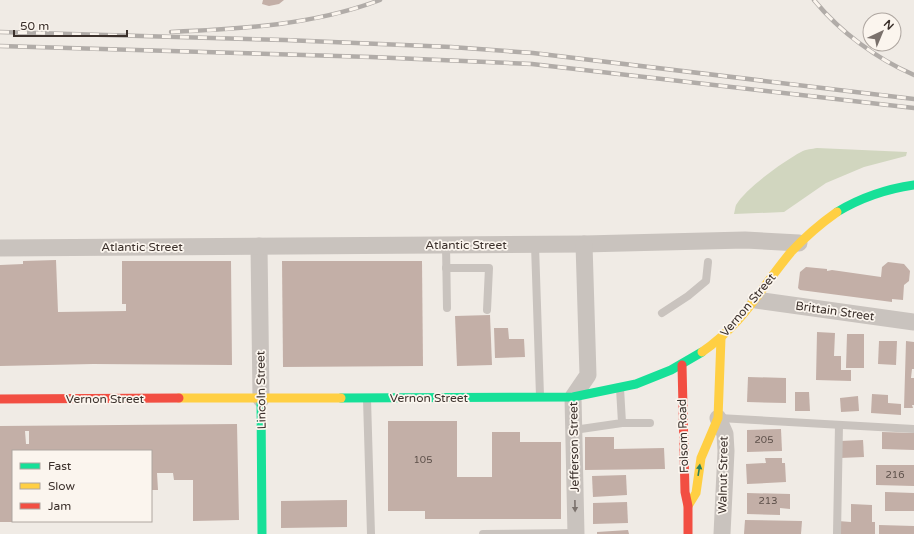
<svg xmlns="http://www.w3.org/2000/svg" width="914" height="534" font-family="'Varela Round',sans-serif">
  <style>
    .green { fill: #d1d6bf }
    .building { fill: #c3afa7; fill-rule: evenodd }
    .lines { fill: none; stroke-linecap: round; stroke-linejoin: round }
    .lane { stroke: #c9c3be; stroke-width: 8 }
    .street { stroke: #c9c3be; stroke-width: 17 }
    .fast { stroke: #16e098; stroke-width: 9 }
    .slow { stroke: #ffcf43; stroke-width: 9 }
    .jam { stroke: #f24e42; stroke-width: 9 }
    .rail-casing { stroke: #b1aca8; stroke-width: 4.5 }
    .rail { stroke: #fbf5ee; stroke-width: 3; stroke-dasharray: 9; stroke-linecap: butt }
    .oneway { fill: #2a7f5c }
    .oneway2 { fill: #7b726d }
    .labels { text-anchor: middle; dominant-baseline: central; stroke-width: 3.5; stroke-linejoin: round; paint-order: stroke }
    .number-label { font-size: 10px; fill: #5d504a }
    .street-label { font-size: 12px; fill: #3b302b; stroke: #fbf5ee }
  </style>
  <rect width="100%" height="100%" fill="#f0ebe5"/>
  <path class="green" d="M817,148L907,152L906,156L864,167L826,183L784,212L734,214C735,210 735,208 736,205C746,188 784,161 801,152C806,149 812,149 817,148Z"/>
  <g class="building">
    <path d="M263,0H284L279,4L269,6L262,4Z"/>
    <path d="M56,260L58,312L126,311V304H122V261H231L232,365L93,364L0,366V265L23,264V261Z"/>
    <path d="M282,261H422L423,366L283,367Z"/>
    <path d="M888,262L904,264L910,271L909,281L904,285L903,300L892,299V302L800,290L798,288L800,272L806,267L827,269V271L832,270L881,277L882,267Z"/>
    <path d="M490,315L492,365L457,366L455,316Z"/>
    <path d="M494,328H508L509,339H524L525,357L495,358Z"/>
    <path d="M817,332L835,333L834,356H841V370H851V381L816,380Z"/>
    <path d="M847,334H864V368H846Z"/>
    <path d="M879,341H897L896,365L878,364Z"/>
    <path d="M906,341L914,342V369H912L911,378H914V405H912L913,408H904Z"/>
    <path d="M748,377L786,378V403L747,402Z"/>
    <path d="M795,392H809L810,411H795Z"/>
    <path d="M872,394L888,395V403L901,404V415L871,413Z"/>
    <path d="M858,396L859,411L841,412L840,398Z"/>
    <path d="M388,421H457V477H492V432H520V442H561V519H425V511H388Z"/>
    <path d="M237,424L239,520L193,521V480H174L173,473H157L158,490H151V451H13V522H0V426ZM25,431H29V444H26Z"/>
    <path d="M781,429L782,451L747,452V430Z"/>
    <path d="M882,432L914,433V450L882,449Z"/>
    <path d="M585,437H614V449L664,448L665,469L585,470Z"/>
    <path d="M863,440L864,457L840,458V441Z"/>
    <path d="M765,458H782V463H785L786,482L747,484L746,464L766,463Z"/>
    <path d="M876,465H914V486L876,485Z"/>
    <path d="M626,475L627,495L593,497L592,476Z"/>
    <path d="M885,492L914,493V511H885Z"/>
    <path d="M747,493L790,494V509L780,508V515L747,514Z"/>
    <path d="M347,500V527L281,528V501Z"/>
    <path d="M627,502L628,523L593,524V503Z"/>
    <path d="M851,504L872,505V522H875V534H838V521L851,522Z"/>
    <path d="M745,520L802,521L801,534H744Z"/>
    <path d="M879,525L914,526V534H879Z"/>
    <path d="M628,530L629,534H597V532Z"/>
  </g>
  <g class="lines">
    <g class="lane">
      <path d="M446,245L447,308"/>
      <path d="M535,245L540,396"/>
      <path d="M446,268H489L487,310"/>
      <path d="M662,313L688,296L706,281L708,262"/>
      <path d="M367,399L371,534"/>
      <path d="M719,418L914,429"/>
      <path d="M622,423H650"/>
      <path d="M574,430L622,423L620,388"/>
      <path d="M483,534L576,533"/>
      <path d="M837,534L839,425"/>
    </g>
    <g class="street">
      <path d="M259,246L261,399"/>
      <path d="M0,248L584,244L745,240L799,243"/>
      <path d="M756,300L914,322"/>
      <path d="M718,418L725,434L726,451L722,534"/>
      <path d="M576,534L573,397L588,375L584,244"/>
    </g>
    <g class="fast">
      <path d="M837,212C862,197 886,189 914,185"/>
      <path d="M341,398L573,397L636,384L671,370L702,352"/>
      <path d="M261,399L262,534"/>
    </g>
    <g class="slow">
      <path d="M702,352C743,324 760,289 791,252C805,237 820,224 837,212"/>
      <path d="M179,398H341"/>
      <path d="M688,506L696,493L701,458L718,418L721,338"/>
    </g>
    <g class="jam">
      <path d="M682,365L685,492L688,506V534"/>
      <path d="M0,399L179,398"/>
    </g>
    <g class="rail-casing">
      <g id="rail">
        <path d="M814,0C840,32 877,59 914,75"/>
        <path d="M0,32L285,40L451,47L533,53L914,99"/>
        <path d="M171,32C242,29 314,25 380,0"/>
        <path d="M0,46L371,57L532,64L914,108"/>
      </g>
    </g>
    <use href="#rail" class="rail"/>
  </g>
  <defs><path id="oneway-solid" d="M-6-.8H1V-3.2L6.5 0L1 3.2V.8H-6Z"/></defs>
  <use class="oneway" href="#oneway-solid" transform="translate(699 470) rotate(-81)"/>
  <use class="oneway2" href="#oneway-solid" transform="translate(575 506) rotate(89)"/>
  <g class="labels">
    <g class="number-label">
      <text x="764" y="440">205</text>
      <text x="423" y="460">105</text>
      <text x="895" y="475">216</text>
      <text x="768" y="501">213</text>
    </g>
    <g class="street-label">
      <text x="466" y="245">Atlantic Street</text>
      <text x="142" y="247">Atlantic Street</text>
      <text transform="translate(748 305) rotate(-50)">Vernon Street</text>
      <text transform="translate(835 311) rotate(8)">Brittain Street</text>
      <text transform="translate(261 390) rotate(-91)">Lincoln Street</text>
      <text x="429" y="398">Vernon Street</text>
      <text x="105" y="399">Vernon Street</text>
      <text transform="translate(683 436) rotate(-92)">Folsom Road</text>
      <text transform="translate(574 447) rotate(-91)">Jefferson Street</text>
      <text transform="translate(723 475) rotate(-89)">Walnut Street</text>
    </g>
  </g>
  <rect x="12" y="450" width="140" height="72" fill="#fbf5ee" stroke="#aea6a0"/>
  <rect x="20" y="463" width="20" height="6" fill="#16e098" stroke="#aea6a0"/>
  <text x="48" y="470" font-size="12" fill="#3b302b">Fast</text>
  <rect x="20" y="483" width="20" height="6" fill="#ffcf43" stroke="#aea6a0"/>
  <text x="48" y="490" font-size="12" fill="#3b302b">Slow</text>
  <rect x="20" y="503" width="20" height="6" fill="#f24e42" stroke="#aea6a0"/>
  <text x="48" y="510" font-size="12" fill="#3b302b">Jam</text>
  <g transform="translate(882 32) rotate(44)"><circle r="19" fill="#fbf5ee" stroke="#aea6a0"/>
  <path d="M0-3L7 15L0 10L-7 15Z" fill="#7a716c"/>
  <text y="-6" font-size="11" font-weight="bold" text-anchor="middle" fill="#3b302b">N</text>
  </g>
  <path d="M14 30v6h113v-6" fill="none" stroke="#3b302b" stroke-width="2"/>
  <text x="20" y="30" font-size="12" fill="#3b302b" stroke="#fbf5ee" stroke-width="3" paint-order="stroke">50 m</text>
</svg>
